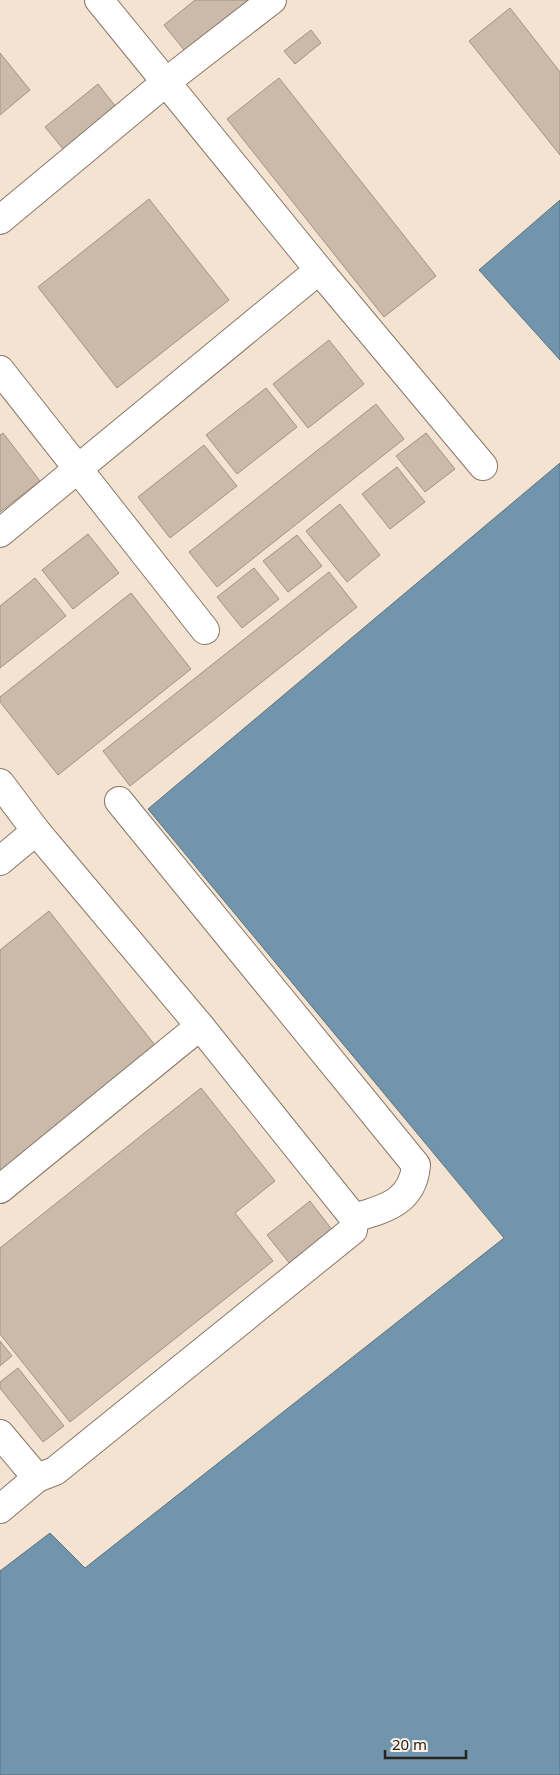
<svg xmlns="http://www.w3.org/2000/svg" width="560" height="1775" font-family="'Noto Sans',sans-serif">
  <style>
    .water { fill: #7095ac; stroke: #5b7381 }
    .building { fill: #cbbaaa; stroke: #a29282 }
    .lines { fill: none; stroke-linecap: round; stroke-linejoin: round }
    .minor-casing { stroke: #887869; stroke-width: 30 }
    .minor { stroke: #fff; stroke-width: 28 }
  </style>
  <rect width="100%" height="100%" fill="#f5e3d2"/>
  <g class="water">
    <path d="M560,200V360L479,270Z"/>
    <path d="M560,463V1775H0V1571L50,1533L85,1568L504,1238L148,809Z"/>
  </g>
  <g class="building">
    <path d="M195,0H259L189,56L164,25Z"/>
    <path d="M510,8L560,72V155L469,41Z"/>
    <path d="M311,30L321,43L295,64L284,51Z"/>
    <path d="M0,53L30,90L0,115Z"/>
    <path d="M279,78L436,276L384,317L227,119Z"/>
    <path d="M98,84L116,107L63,149L45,127Z"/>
    <path d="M149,199L229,300L117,388L38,287Z"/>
    <path d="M329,340L364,384L308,428L273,384Z"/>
    <path d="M266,388L297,427L237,474L206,435Z"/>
    <path d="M376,404L404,439L217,587L189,552Z"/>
    <path d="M3,433L40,481L0,512V435Z"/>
    <path d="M426,433L455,469L425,492L396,456Z"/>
    <path d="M204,445L237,486L170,538L138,497Z"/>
    <path d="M397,467L425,502L390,529L362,494Z"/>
    <path d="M340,504L380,555L347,582L306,531Z"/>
    <path d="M88,534L119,573L73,609L42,570Z"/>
    <path d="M297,535L322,566L288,592L263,561Z"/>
    <path d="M254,568L279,599L242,628L217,597Z"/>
    <path d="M329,572L357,607L130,786L103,751Z"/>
    <path d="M35,578L66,616L0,668V606Z"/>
    <path d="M131,593L191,669L58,775L0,702V697Z"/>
    <path d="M49,911L158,1049L0,1174V950Z"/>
    <path d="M201,1088L275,1181L235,1213L273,1261L70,1422L0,1334V1248Z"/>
    <path d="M310,1201L333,1231L290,1264L267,1235Z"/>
    <path d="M0,1341L12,1356L0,1366Z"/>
    <path d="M18,1368L64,1426L43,1442L0,1388V1382Z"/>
  </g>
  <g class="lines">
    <g class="minor-casing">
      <g id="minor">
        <path d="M99,0L319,270L483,466"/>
        <path d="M0,220L166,82L272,0"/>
        <path d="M0,370L205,630"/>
        <path d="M0,533L319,270"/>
        <path d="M0,783L36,831L200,1026L354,1218L353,1230L55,1471L37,1478L0,1434"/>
        <path d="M119,801L416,1165C413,1202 385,1209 354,1218"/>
        <path d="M0,861L36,831"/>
        <path d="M0,1189L200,1026"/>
        <path d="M0,1509L37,1478"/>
      </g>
    </g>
    <use href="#minor" class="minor"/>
  </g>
  <path d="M385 1750v8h81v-8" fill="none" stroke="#29231d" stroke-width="2.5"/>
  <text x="392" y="1750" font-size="15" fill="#29231d" stroke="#fcf2e7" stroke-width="4" paint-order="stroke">20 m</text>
</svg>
